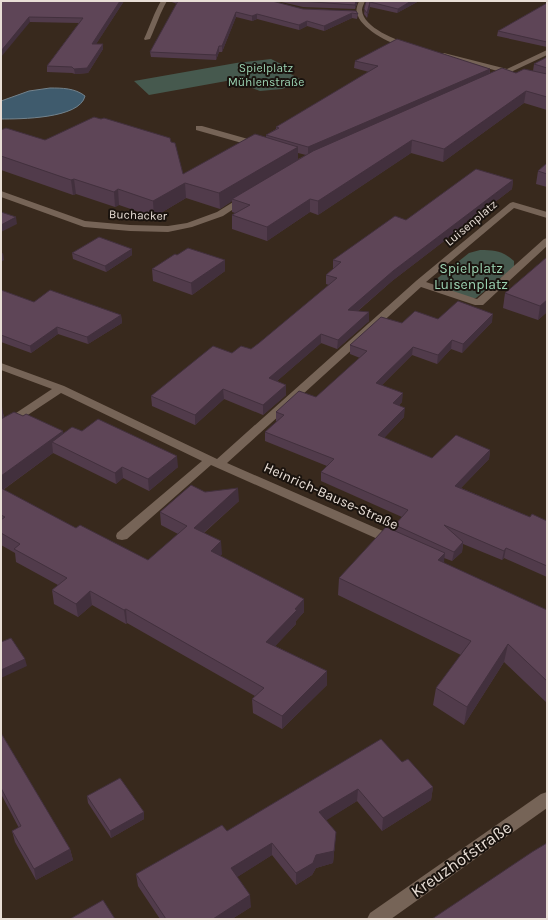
<svg xmlns="http://www.w3.org/2000/svg" width="548" height="920" font-family="Karla,sans-serif">
  <style>
    .green { fill: #46594e }
    .water { fill: #3f5b6d; stroke: #72828c }
    .lines { fill: none; stroke-linecap: round; stroke-linejoin: round }
    .minor { fill: #766457; fill-rule: evenodd }
    .tertiary { fill: #766457; fill-rule: evenodd }
    .wall { fill: #513b4b; fill-rule: evenodd }
    .shaded-wall { fill: #42303d }
    .building { fill: #5e4557; stroke: #42303d }
    .labels { text-anchor: middle; dominant-baseline: central; stroke-width: 4; stroke-linejoin: round; paint-order: stroke }
    .far-park-label { font-size: 12px; fill: #9bd3b2; stroke: #1a130e }
    .far-street-label { font-size: 12px; fill: #e8ded6; stroke: #1a130e }
    .park-label { font-size: 14px; fill: #9bd3b2; stroke: #1a130e }
    .street-label { font-size: 14px; fill: #e8ded6; stroke: #1a130e }
    .near-street-label { font-size: 17px; fill: #e8ded6; stroke: #1a130e }
  </style>
  <rect width="100%" height="100%" fill="#38291d"/>
  <g class="green">
    <path d="M271,59L283,65L281,69L304,81L282,89L260,91L232,80L149,95L134,81L236,63Z"/>
    <path d="M480,250C495,250 503,251 514,261V267L476,298H471L436,286L434,284V281L469,253Z"/>
  </g>
  <path class="water" d="M50,88C62,88 75,88 85,96C80,119 19,119 1,119V101L29,91Z"/>
  <g class="lines">
    <g class="minor">
      <path d="M161,1H167C160,13 156,26 150,39L145,40L144,39C150,26 154,13 161,1Z"/>
      <path d="M359,1H365C364,4 362,7 362,10C363,28 397,40 411,45V47C397,49 363,30 358,16C355,11 357,6 359,1Z"/>
      <path d="M547,50V55L513,71L512,73L496,79L492,77L501,72L441,55L444,53L507,69Z"/>
      <path d="M196,126H202L262,143L263,145L259,147H256L196,130Z"/>
      <path d="M1,191L85,221L130,225L168,226L187,223L217,212L243,196L246,195L250,198L223,216L192,227L168,232L130,231L84,227L1,197Z"/>
      <path d="M513,202L547,212V218L514,208L426,282L477,299L544,239L547,238V246L483,305H475L421,287L227,463L399,538L401,541L399,544L394,545L389,544L211,465L127,539L122,540L117,539L116,536L117,533L202,461L61,393L5,430L1,432V423L52,389L1,370V363L64,386L217,459L416,281L510,203Z"/>
    </g>
    <path class="tertiary" d="M547,792V808L391,919H367L370,913L541,794Z"/>
  </g>
  <g class="wall">
    <path d="M1,1H124L96,44L103,49L88,73L75,74L72,73L47,72V66L79,23L30,22Z"/>
    <path d="M169,1H272L303,9L356,11L358,14L357,19L352,18L324,31L307,26L299,30L257,19L252,21L236,17L222,52H219L216,60L151,57L150,52L177,4Z"/>
    <path d="M277,1H358L355,9L303,7Z"/>
    <path d="M366,1H419L397,13L370,7L367,18L364,14Z"/>
    <path d="M547,3V47L497,36L498,31Z"/>
    <path d="M547,57V110L524,103L443,162L411,153L318,215L310,212L267,241L232,229V215L235,213L232,212V201L220,209L186,198L154,217L119,205L115,207L76,194L73,195L1,170V130L45,140L171,142L183,174L266,137V135L276,129V127L369,72L354,68L355,61L490,69V74L516,73L533,71L534,64ZM298,153L306,155L298,159Z"/>
    <path d="M547,163V187L536,184L538,171Z"/>
    <path d="M513,180L512,189L392,281L358,311L369,321L337,349L321,343L277,381L286,385V395L263,415L224,399L195,425L152,406L151,396L232,353L251,349L259,343L329,285L326,284V275L333,269V260L406,220Z"/>
    <path d="M72,253L132,255L106,272L73,259Z"/>
    <path d="M177,255L225,260V271L192,295L153,281L152,269Z"/>
    <path d="M547,257V312L538,320L503,308L505,293Z"/>
    <path d="M1,290L34,302L121,315L122,323L88,344L58,334L31,353L1,342Z"/>
    <path d="M438,319L492,322L462,353L451,349L437,364L412,355L382,385L402,402L399,405L404,417L384,438L432,458L490,450L489,459L461,488L530,517L547,521V577L504,558L502,560L463,544L462,552L452,561L444,558V563L547,610V703L504,662L464,725L433,705L436,688L461,655L338,595L339,578L394,530L395,525L402,517L321,481V472L327,466L265,441V432L277,421H276V412L316,397L360,358L350,354V345L402,323Z"/>
    <path d="M1,406L4,417L23,416L64,433L82,431L178,467L149,491L123,478L116,484L53,453L3,490L76,528L148,560L178,534L161,525L160,512L205,492L239,501L204,533L222,554L220,556L304,612L296,621V624L275,646L327,671V685L282,729L253,713L252,699L255,696L127,623L126,624L92,605L78,617L54,604L52,590L58,585L16,562L15,553L1,545Z"/>
    <path d="M1,733L70,849L73,860L36,880L15,842L12,831L19,828L1,794Z"/>
    <path d="M402,762L433,787L431,800L382,831L357,801L326,820L336,832L333,863L316,868L312,875L296,885L272,855L237,877L251,907L232,919H160L138,886L136,874L227,831Z"/>
    <path d="M87,796L144,812V819L111,838L88,803Z"/>
  </g>
  <g class="shaded-wall">
    <path d="M120,1H124L93,49L92,44Z"/>
    <path d="M356,1H358L355,9V5Z"/>
    <path d="M411,1H419L397,13L398,9Z"/>
    <path d="M370,2V7L367,18V13Z"/>
    <path d="M236,12V17L222,52V46Z"/>
    <path d="M352,13V18L324,31V26Z"/>
    <path d="M257,14V19L252,21V16Z"/>
    <path d="M29,17L30,22L1,57V51Z"/>
    <path d="M307,21V26L299,30V25Z"/>
    <path d="M103,44V49L88,73L75,74L74,69Z"/>
    <path d="M219,46V52L216,60V55Z"/>
    <path d="M490,69L489,76L308,155V147Z"/>
    <path d="M526,91L524,103L443,162L444,149Z"/>
    <path d="M412,140L411,153L318,215V201Z"/>
    <path d="M298,147V161L232,199V201L220,209L219,193Z"/>
    <path d="M74,179L76,194L73,195L71,180Z"/>
    <path d="M513,180L512,189L392,281L348,319V310L393,271Z"/>
    <path d="M185,183L186,198L154,217L153,201Z"/>
    <path d="M118,189L119,205L115,207L114,192Z"/>
    <path d="M310,199V212L267,241V227Z"/>
    <path d="M16,217L17,224L1,232V225Z"/>
    <path d="M132,249V255L106,272L105,266Z"/>
    <path d="M3,253L4,260L1,262V254Z"/>
    <path d="M225,260V271L192,295L191,283Z"/>
    <path d="M547,300V312L538,320L540,306Z"/>
    <path d="M369,312V321L337,349L338,340Z"/>
    <path d="M493,314L492,322L462,353L463,344Z"/>
    <path d="M121,315L122,323L88,344L87,337Z"/>
    <path d="M57,327L58,334L31,353L30,346Z"/>
    <path d="M321,334V343L269,388V378Z"/>
    <path d="M452,340L451,349L437,364L438,355Z"/>
    <path d="M413,347L412,355L375,392L376,383Z"/>
    <path d="M286,385V395L263,415V405Z"/>
    <path d="M223,389L224,399L195,425V415Z"/>
    <path d="M403,393L402,402L392,412L393,403Z"/>
    <path d="M2,406L4,419L1,422V407Z"/>
    <path d="M405,408L404,417L378,444V435Z"/>
    <path d="M63,431L65,444L52,442L53,453L1,491V476Z"/>
    <path d="M490,450L489,459L454,495L455,486Z"/>
    <path d="M177,456L178,467L149,491L148,479Z"/>
    <path d="M122,467L123,478L116,484L115,473Z"/>
    <path d="M238,488L239,501L194,541V528Z"/>
    <path d="M221,541L222,554L212,565L211,551Z"/>
    <path d="M463,542L462,552L452,561L454,552Z"/>
    <path d="M506,548L504,558L502,560L504,551Z"/>
    <path d="M445,553L443,571L438,560Z"/>
    <path d="M90,591L92,605L78,617L76,604Z"/>
    <path d="M304,599V612L296,621V624L266,656V642Z"/>
    <path d="M126,609L127,623L126,624L124,610Z"/>
    <path d="M508,644L504,662L464,725L467,707Z"/>
    <path d="M25,659L27,666L1,678V670Z"/>
    <path d="M327,671V685L282,729V716Z"/>
    <path d="M433,787L431,800L382,831L383,818Z"/>
    <path d="M358,789L357,801L319,825V812Z"/>
    <path d="M144,812V819L111,838L110,831Z"/>
    <path d="M336,832L333,863L316,868L312,875L296,885V873L316,855Z"/>
    <path d="M272,843V855L231,881V868Z"/>
    <path d="M70,849L73,860L36,880L34,869Z"/>
    <path d="M250,895L251,907L232,919H213Z"/>
  </g>
  <g class="building">
    <path d="M1,1H120L92,44H103L87,68L74,69L72,67L47,66L83,18L29,17L1,51Z"/>
    <path d="M178,1H272L303,9L356,11L358,14L352,13L324,26L307,21L299,25L257,14L252,16L236,12L222,46H219L216,55L150,52Z"/>
    <path d="M300,1H356L355,5Z"/>
    <path d="M366,1H411L398,9L370,2L367,13L364,9Z"/>
    <path d="M547,3V42L498,31Z"/>
    <path d="M397,39L490,69L308,147L266,135L279,128L276,127L378,66L355,61Z"/>
    <path d="M547,57V68L534,64Z"/>
    <path d="M502,68L516,73L524,69L547,74V97L526,91L444,149L412,140L318,201L310,199L267,227L232,215L250,205L232,199L313,151Z"/>
    <path d="M94,117L101,119L104,118L170,138L171,142L175,143L183,174L255,134L298,147L219,193L185,183L153,201L118,189L114,192L74,179L71,180L1,156V130L6,128L45,140Z"/>
    <path d="M547,163V174L538,171Z"/>
    <path d="M476,169L513,180L393,271L348,310L369,312L338,340L321,334L269,378L286,385L263,405L223,389L195,415L151,396L213,346L232,353L241,346L251,349L259,343L337,278L326,275L341,262L333,260L395,216L406,220Z"/>
    <path d="M1,212L16,217L1,225Z"/>
    <path d="M99,237L132,249L105,266L72,253Z"/>
    <path d="M188,248L225,260L191,283L152,269L175,254L177,255Z"/>
    <path d="M547,257V300L540,306L505,293Z"/>
    <path d="M1,290L34,302L50,290L121,315L87,337L57,327L30,346L1,335Z"/>
    <path d="M458,301L493,314L463,344L452,340L438,355L413,347L376,383L403,393L393,403L405,408L378,435L432,458L456,435L490,450L455,486L530,517L532,514L547,521V566L506,548L504,551L444,525L463,542L454,552L395,525L408,510L321,472L334,459L265,432L284,415L276,412L299,391L316,397L367,351L350,345L381,317L402,323L415,311L438,319Z"/>
    <path d="M14,412L23,416L26,414L63,431L1,476V419Z"/>
    <path d="M98,419L177,456L148,479L122,467L115,473L52,442L72,427L82,431Z"/>
    <path d="M191,485L205,492L238,488L194,528L221,541L211,551L304,599L295,609L297,610L266,642L327,671L282,716L252,699L264,688L126,609L124,610L90,591L76,604L52,590L67,578L14,549L20,544L1,533V520L5,517L1,515V488L76,528L80,525L148,560L187,526L160,512Z"/>
    <path d="M386,527L445,553L438,560L547,610V681L508,644L467,707L436,688L471,641L339,578Z"/>
    <path d="M11,638L25,659L1,670V642Z"/>
    <path d="M1,733L70,849L34,869L12,831L21,826L1,788Z"/>
    <path d="M381,739L402,762L408,759L433,787L383,818L358,789L319,812L336,832L334,851L316,855L313,863L296,873L272,843L231,868L250,895L213,919H166L136,874L222,825L227,831Z"/>
    <path d="M120,778L144,812L110,831L87,796Z"/>
    <path d="M547,843V919H432L532,852Z"/>
    <path d="M103,900L115,919H70Z"/>
  </g>
  <g class="labels">
    <g class="far-park-label">
      <text x="266" y="68">Spielplatz<tspan x="266" dy="14">Mühlenstraße</tspan></text>
    </g>
    <g class="far-street-label">
      <text transform="translate(138 215) rotate(2)">Buchacker</text>
      <text transform="translate(471 223) rotate(-40)">Luisenplatz</text>
    </g>
    <g class="park-label">
      <text x="471" y="268">Spielplatz<tspan x="471" dy="16">Luisenplatz</tspan></text>
    </g>
    <g class="street-label">
      <text transform="translate(331 496) rotate(24)">Heinrich-Bause-Straße</text>
    </g>
    <g class="near-street-label">
      <text transform="translate(461 859) rotate(-35)">Kreuzhofstraße</text>
    </g>
  </g>
  <rect width="548" height="920" fill="none" stroke="#e8ded6" stroke-width="4"/>
</svg>
